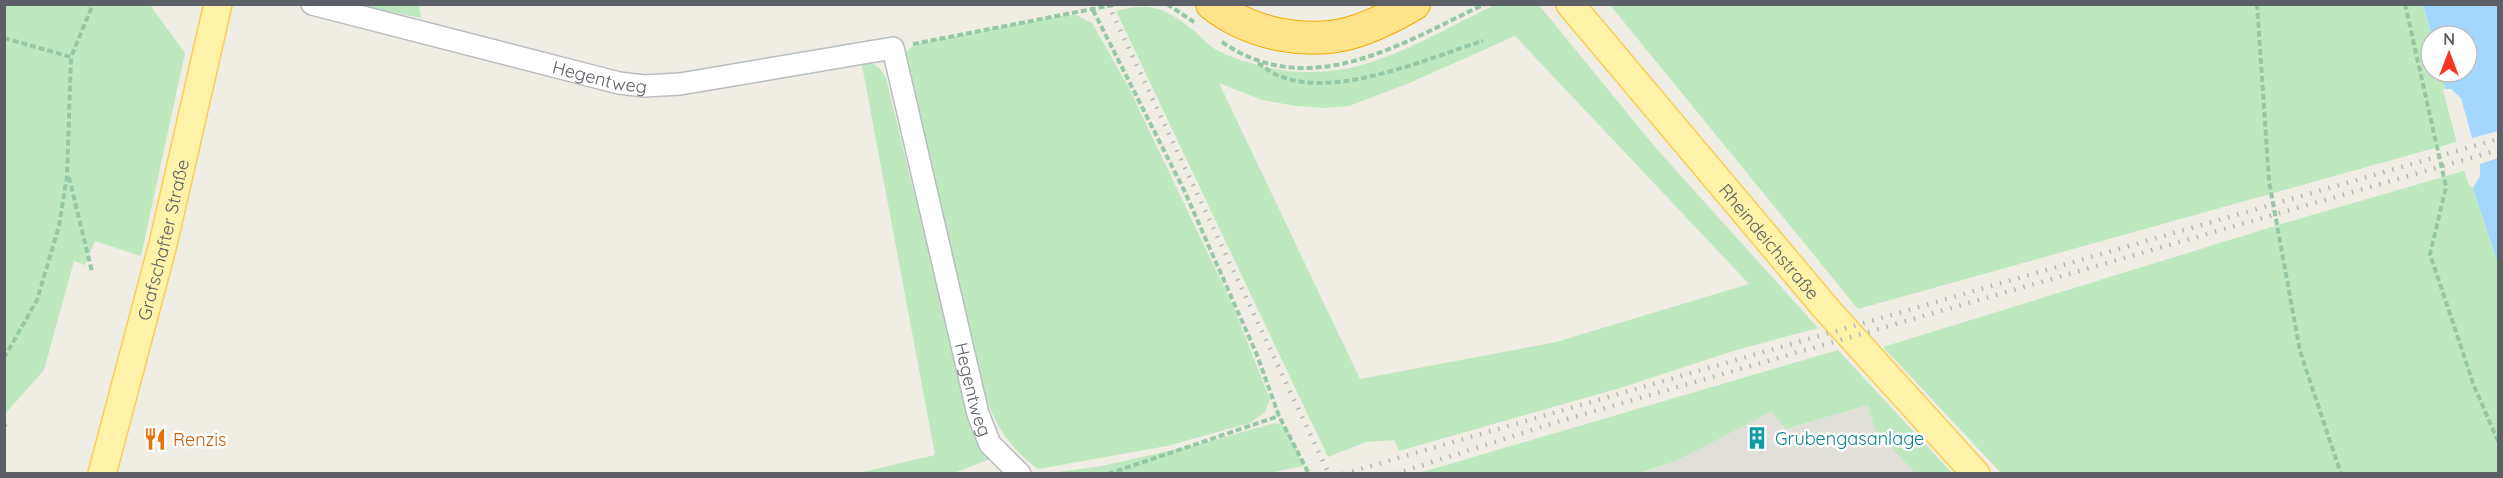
<svg xmlns="http://www.w3.org/2000/svg" width="2503" height="478" font-family="Quicksand,sans-serif">
  <style>
    .industrial { fill: #e0dfd8 }
    .green { fill: #bee9bf; fill-rule: evenodd }
    .water { fill: #a4d7ff }
    .pier { fill: #f0ede4 }
    .lines { fill: none; stroke-linecap: round; stroke-linejoin: round }
    .minor-casing { stroke: #b9bcc1; stroke-width: 24 }
    .major-casing { stroke: #fcce50; stroke-width: 30 }
    .highway-casing { stroke: #f3a900; stroke-width: 34 }
    .path { stroke: #95c8a4; stroke-width: 4; stroke-dasharray: 6 3; stroke-linecap: butt }
    .minor { stroke: #fff; stroke-width: 21 }
    .major { stroke: #fff2a9; stroke-width: 27 }
    .highway { stroke: #ffe38b; stroke-width: 32 }
    .rail { stroke: #b5b6b7; stroke-width: 4.5; stroke-dasharray: 1.5 8; stroke-linecap: butt }
    .labels { text-anchor: middle; dominant-baseline: central; stroke-width: 5; stroke-linejoin: round; paint-order: stroke }
    .street-label { font-size: 18px; fill: #5c6066; stroke: #fff }
    .culture-label { font-size: 18px; fill: #0d838f; stroke: #fff; text-anchor: start }
    .food-label { font-size: 18px; fill: #c56008; stroke: #fff; text-anchor: start }
  </style>
  <rect width="100%" height="100%" fill="#f0ede4"/>
  <path class="industrial" d="M1868,405L1875,430L1915,473L1639,474L1674,462L1771,412L1787,429Z"/>
  <g class="green">
    <path d="M5,4L150,5L185,53L141,256L95,241L85,265L74,261L44,370L5,414Z"/>
    <path d="M354,5H419L421,18Z"/>
    <path d="M1495,5H1539L1655,147L1818,328L1733,351L1620,388L1399,451L1394,440L1366,442L1328,457L1116,11C1154,0 1170,11 1198,34C1203,39 1209,46 1215,49C1242,63 1278,72 1308,72C1375,74 1436,32 1495,5ZM1515,36L1749,284L1556,342L1360,379L1219,83L1262,100L1296,106L1325,108L1349,106L1407,84Z"/>
    <path d="M1610,5H2423L2432,36L2431,72H2441L2460,141L1858,309Z"/>
    <path d="M1076,15L1092,23L1128,86L1233,306L1270,399L1265,412L1250,423L1167,446L1038,469C997,438 988,409 975,361L905,53L915,44L1058,16Z"/>
    <path d="M861,60C873,63 880,66 886,78L967,409L990,459L954,473L854,474L935,455Z"/>
    <path d="M2467,170L2498,264V473H2001L1883,347L2288,222Z"/>
    <path d="M1838,350L1952,473H1915L1875,430L1868,405L1786,429L1771,412L1674,462L1639,473H1419Z"/>
    <path d="M1275,423L1286,427L1304,466L1263,474L1051,473L1102,466L1200,444Z"/>
  </g>
  <path class="water" d="M2423,5H2498V264L2467,170L2441,72H2467V36H2432Z"/>
  <path class="pier" d="M2445,89H2451L2461,98L2472,138L2498,131V158L2480,164V176L2473,188L2469,185L2464,170L2443,90Z"/>
  <g class="lines">
    <g class="minor-casing">
      <g id="minor">
        <path id="s1" d="M312,4L619,83L644,86L680,84L893,48L978,414L990,444L1020,474"/>
      </g>
    </g>
    <g class="major-casing">
      <g id="major">
        <path id="s2" d="M1570,4L1829,312L1976,474"/>
        <path id="s3" d="M102,474L163,244L218,4"/>
      </g>
    </g>
    <g class="highway-casing">
      <path id="highway" d="M1212,4C1251,35 1312,47 1360,30C1379,23 1397,14 1414,4"/>
    </g>
    <g class="path">
      <path d="M1167,4L1194,22"/>
      <path d="M2257,4L2269,181L2300,351L2341,474"/>
      <path d="M2405,4L2446,187L2430,254L2474,386L2498,441"/>
      <path d="M1093,10L1184,190L1257,355L1279,416L1309,474"/>
      <path d="M4,38L71,57L93,4"/>
      <path d="M1222,42C1310,103 1402,43 1485,4"/>
      <path d="M913,44L1118,4"/>
      <path d="M1258,63C1266,68 1274,75 1282,77C1340,98 1427,58 1483,41"/>
      <path d="M69,177L92,272"/>
      <path d="M4,358L37,300L59,226L67,176L71,57"/>
      <path d="M4,424L6,427"/>
      <path d="M1108,474L1279,416"/>
    </g>
    <use href="#minor" class="minor"/>
    <use href="#major" class="major"/>
    <use href="#highway" class="highway"/>
    <g class="rail">
      <path d="M1108,4L1329,474"/>
      <path d="M1343,474L2498,139"/>
      <path d="M1395,474L1560,421L2498,150"/>
    </g>
  </g>
  <defs>
    <g id="building-bare" transform="scale(1.8)"><path d="M-4-6H4V6H1V3H-1V6H-4ZM-2.5-4.3h1.7v1.8h-1.7ZM.8-4.3h1.7v1.8H.8ZM-2.5-1h1.7V.8h-1.7ZM.8-1h1.7V.8H.8Z" fill="#0f9aa8" stroke="#fff" stroke-width="2.5" paint-order="stroke"/></g>
    <g id="restaurant-bare" transform="scale(1.8)"><path d="M-5-6h1v4h1v-4h1v4h1v-4h1v5L-1.5 .5V6h-2V.5L-5-1ZM5-6V6H3V1.5H1.5Q1.5-4 5-6Z" fill="#e8710a" stroke="#fff" stroke-width="2.5" paint-order="stroke"/></g>
  </defs>
  <g fill-rule="evenodd">
    <use href="#building-bare" x="1757" y="438"/>
    <use href="#restaurant-bare" x="155" y="439"/>
  </g>
  <g class="labels">
    <g class="street-label">
      <text stroke="none"><textPath href="#s1" startOffset="297">Hegentweg</textPath></text>
      <text stroke="none"><textPath href="#s3" startOffset="242">Grafschafter Straße</textPath></text>
      <text stroke="none"><textPath href="#s2" startOffset="310">Rheindeichstraße</textPath></text>
      <text stroke="none"><textPath href="#s1" startOffset="945">Hegentweg</textPath></text>
    </g>
    <g class="culture-label">
      <text x="1775" y="438">Grubengasanlage</text>
    </g>
    <g class="food-label">
      <text x="173" y="439">Renzis</text>
    </g>
  </g>
  <rect width="2503" height="478" fill="none" stroke="#5c6066" stroke-width="12"/>
  <g transform="translate(2449 54)"><circle r="28" fill="#ffffff" stroke="#bebfc2" stroke-width="1.5"/>
  <path d="M0-4.5L10 22L0 15L-10 22Z" fill="#f73523"/>
  <text y="-9" font-size="16" font-weight="bold" text-anchor="middle" fill="#5c6066">N</text>
  </g>
</svg>
